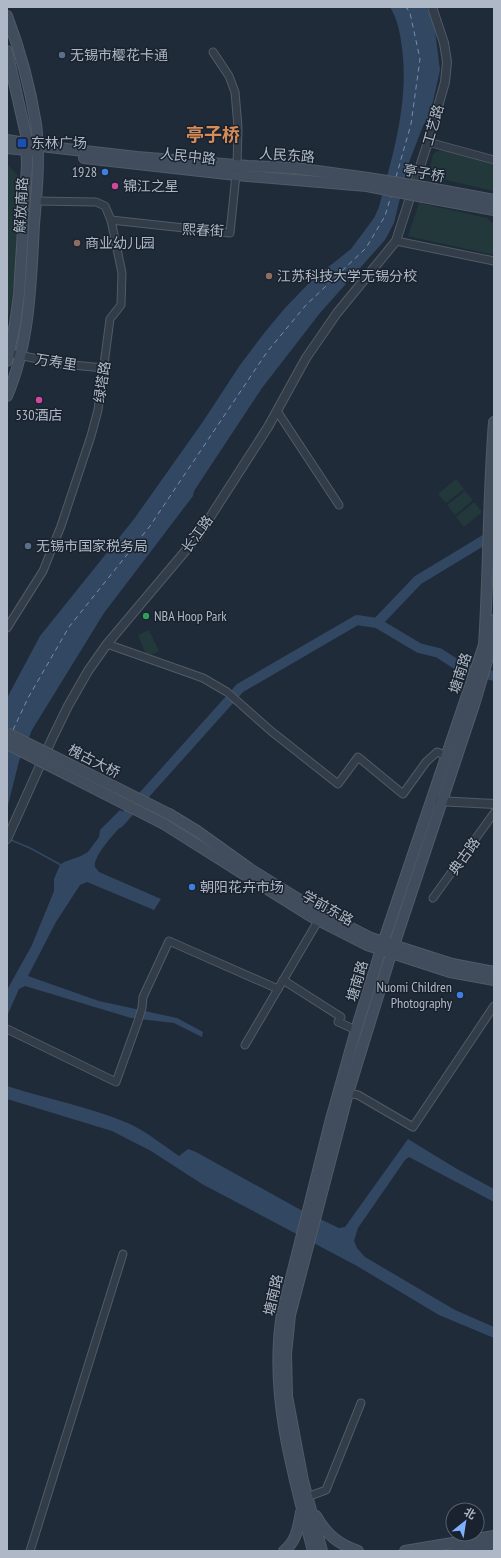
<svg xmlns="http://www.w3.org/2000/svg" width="501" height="1558" font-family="'PT Sans Narrow','Noto Sans SC',sans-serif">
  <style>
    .green { fill: #22383a }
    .water { fill: #324761 }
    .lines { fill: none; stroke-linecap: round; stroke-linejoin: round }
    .stream { stroke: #324761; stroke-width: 1.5 }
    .river { stroke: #324761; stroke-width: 10 }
    .ferry { stroke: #748fb0; stroke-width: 1; stroke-dasharray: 5 4; stroke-linecap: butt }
    .minor-casing { stroke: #515b67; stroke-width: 9 }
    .tertiary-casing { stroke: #515b67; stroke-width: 10 }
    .secondary-casing { stroke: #515b67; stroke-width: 12 }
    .minor { stroke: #333d49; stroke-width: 7 }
    .tertiary { stroke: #333d49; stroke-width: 8 }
    .secondary { stroke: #414c5c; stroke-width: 10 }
    .secondary-bridge-casing { stroke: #515b67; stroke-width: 12; stroke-linecap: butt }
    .secondary-bridge { stroke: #414c5c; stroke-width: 10 }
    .service-dot { fill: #5c6f8a; stroke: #19222e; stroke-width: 1.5 }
    .transit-dot { fill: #1a4fb4; stroke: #19222e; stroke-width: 1.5 }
    .shop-dot { fill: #3f7fe0; stroke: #19222e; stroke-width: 1.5 }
    .hotel-dot { fill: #d1479c; stroke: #19222e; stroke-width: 1.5 }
    .education-dot { fill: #8d6e63; stroke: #19222e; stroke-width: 1.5 }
    .leisure-dot { fill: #2e9e5b; stroke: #19222e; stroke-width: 1.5 }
    .labels { text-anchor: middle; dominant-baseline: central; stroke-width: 3; stroke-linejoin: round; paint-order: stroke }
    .poi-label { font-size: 14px; fill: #aeb8c6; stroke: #19222e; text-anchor: start }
    .street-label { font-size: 14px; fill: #aeb8c6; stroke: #19222e }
    .district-label { font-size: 18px; font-weight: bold; fill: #d78c58; stroke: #19222e }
  </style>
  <rect width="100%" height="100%" fill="#202b39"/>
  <g class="green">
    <path d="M443,150L494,164V191L428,176L433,155L437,151Z"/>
    <path d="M7,164L19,177C18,225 18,276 7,323Z"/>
    <path d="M419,203L487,218L494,225V255L408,236Z"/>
    <path d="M456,479L464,489L446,503L438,494Z"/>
    <path d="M465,491L473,500L455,515L447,505Z"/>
    <path d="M474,502L482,512L464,527L456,517Z"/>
    <path d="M149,630L159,651L147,657L138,635Z"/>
  </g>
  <g class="water">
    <path d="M390,7H426L434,23L440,70L430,115L423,126L408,165L394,223L385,240L320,313L262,388L194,491L193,496L104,613L32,730L19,761L7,809V698L40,636L134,519L202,423L240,365L265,332L285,308L313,279L351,249L374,218L379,207C393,154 409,103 402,48C400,33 398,20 390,7Z"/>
    <path d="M120,810L131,816C123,824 92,855 95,867L99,872L161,899L154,910L87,882L80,885L56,922L28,976L99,1001L177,1018L203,1032L202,1037L174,1023L131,1018L25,986L19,989L7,1016V990L32,945L54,891V879L60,865L64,862L81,856L88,852L99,837L100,830Z"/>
    <path d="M7,1086C47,1099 91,1107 130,1124C147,1132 163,1145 179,1156L188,1149L196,1152L299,1209L339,1228L345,1227L408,1139L457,1169L494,1189V1202L409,1157L405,1160L358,1228L354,1241L357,1248L365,1257L455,1310L494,1327V1338L439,1315L357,1266L202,1184L151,1151L112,1131L7,1099Z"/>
  </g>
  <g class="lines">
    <path class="stream" d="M11,840L30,848L61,865"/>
    <g class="river">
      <path d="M377,623L419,648L439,653L462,668L494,676"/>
      <path d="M119,823L240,688L357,620L377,623L418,580L494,534"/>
    </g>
    <g class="ferry">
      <path d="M396,177L411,124L420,59L410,13L406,7"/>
      <path d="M13,730L28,698L69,627L150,526L267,352L306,305L366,248L385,216L391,196"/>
    </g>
    <g class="minor-casing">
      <g id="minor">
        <path d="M428,142L494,160"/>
        <path d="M111,220L230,233L237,165L238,127L235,92L229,76L213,52"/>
        <path d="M396,241L494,261"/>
        <path d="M9,353L62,364L104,368"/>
        <path d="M277,411L339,505"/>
        <path d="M7,628L43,571L61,526L91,436L98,410L110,319L121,305L122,273L111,220L105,206L96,202L36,201"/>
        <path d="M107,644L203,678L227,692L271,731L338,784L358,757L403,794L426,762L437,752L447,756"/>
        <path d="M433,898L494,813"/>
        <path d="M283,980L341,1017L338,1022L356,1030"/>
        <path d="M7,1029L116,1082L138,1021L142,1008L143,997L169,941L278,989"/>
        <path d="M245,1045L318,921"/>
        <path d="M348,1093L358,1095L413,1127L494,1006"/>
        <path d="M307,1497L326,1490L361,1403"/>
        <path d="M30,1551L123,1254"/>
      </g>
    </g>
    <g class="tertiary-casing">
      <g id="tertiary">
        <path d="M437,801L494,804"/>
        <path d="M7,839L51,741L68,706L88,671L107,644L198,536L268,427L306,358L337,313L396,241L428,142L445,82L447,62L444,43L432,7"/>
      </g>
    </g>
    <g class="secondary-casing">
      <g id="secondary">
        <path d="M7,16C20,50 30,87 36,124C40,156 37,191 34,224C31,281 30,343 7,396"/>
        <path d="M7,51L26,135L27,165L19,294L15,324L7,361"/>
        <path d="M7,140L49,147L137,157L248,166L295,168L368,178"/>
        <path d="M7,148L37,151"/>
        <path d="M84,158L236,175L367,186"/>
        <path d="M424,187L494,200"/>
        <path d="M423,197L494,210"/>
        <path d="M169,814L197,831L250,869L316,910L371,938L452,964L494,972"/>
        <path d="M164,824L312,917L367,945L450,972L494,980"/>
        <path d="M316,1516C326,1534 338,1544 358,1551"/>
        <path d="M284,1551C297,1540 298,1528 301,1512"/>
        <path d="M313,1551C293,1474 269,1394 282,1314L331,1119L356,1030L383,943L484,645C489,570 488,496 494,422"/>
        <path d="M322,1551L303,1481L287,1396L286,1354L290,1315L348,1093L391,954L474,705L492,644L494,620"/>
        <path d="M405,1551L494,1536"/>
        <path d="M456,1551L494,1545"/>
      </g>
    </g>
    <use href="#minor" class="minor"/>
    <use href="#tertiary" class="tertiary"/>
    <use href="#secondary" class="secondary"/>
    <g class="secondary-bridge-casing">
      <g id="secondary-bridge">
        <path d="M368,178L424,187"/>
        <path d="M367,186L423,197"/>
        <path d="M7,733L169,814"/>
        <path d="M7,744L164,824"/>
      </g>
    </g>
    <use href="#secondary-bridge" class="secondary-bridge"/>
  </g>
  <g class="service-dot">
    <circle cx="62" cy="55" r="4"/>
    <circle cx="28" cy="546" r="4"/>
  </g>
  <rect class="transit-dot" x="17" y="138" width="10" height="10" rx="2"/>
  <g class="shop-dot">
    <circle cx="105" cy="172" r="4"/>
    <circle cx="192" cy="887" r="4"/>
    <circle cx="460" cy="995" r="4"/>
  </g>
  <g class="hotel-dot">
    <circle cx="115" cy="186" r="4"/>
    <circle cx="39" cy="400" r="4"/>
  </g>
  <g class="education-dot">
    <circle cx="77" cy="243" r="4"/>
    <circle cx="269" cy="276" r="4"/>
  </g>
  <circle class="leisure-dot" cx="146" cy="616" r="4"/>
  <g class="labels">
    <g class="poi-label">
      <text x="70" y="55">无锡市樱花卡通</text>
      <text x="31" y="143">东林广场</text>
      <text x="97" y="172" text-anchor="end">1928</text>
      <text x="123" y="186">锦江之星</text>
      <text x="85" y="243">商业幼儿园</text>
      <text x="277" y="276">江苏科技大学无锡分校</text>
      <text x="39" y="415" text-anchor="middle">530酒店</text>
      <text x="36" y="546">无锡市国家税务局</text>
      <text x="154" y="616">NBA Hoop Park</text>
      <text x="200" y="887">朝阳花卉市场</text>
      <text x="452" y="987" text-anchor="end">Nuomi Children<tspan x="452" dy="16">Photography</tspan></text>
    </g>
    <g class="street-label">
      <text transform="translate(433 125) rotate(-74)">工艺路</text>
      <text transform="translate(287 155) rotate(4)">人民东路</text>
      <text transform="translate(188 156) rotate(6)">人民中路</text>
      <text transform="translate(424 173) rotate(10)">亭子桥</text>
      <text transform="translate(21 205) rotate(-87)">解放南路</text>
      <text transform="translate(203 230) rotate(3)">熙春街</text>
      <text transform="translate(56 362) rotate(9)">万寿里</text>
      <text transform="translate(102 382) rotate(-81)">绿塔路</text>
      <text transform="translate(197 534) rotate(-54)">长江路</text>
      <text transform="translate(460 673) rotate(-72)">塘南路</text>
      <text transform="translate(94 761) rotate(27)">槐古大桥</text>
      <text transform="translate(464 856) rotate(-54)">典古路</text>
      <text transform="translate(328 908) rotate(29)">学前东路</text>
      <text transform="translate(357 981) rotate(-73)">塘南路</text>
      <text transform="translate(273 1295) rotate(-77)">塘南路</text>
    </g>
    <g class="district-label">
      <text x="213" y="134">亭子桥</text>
    </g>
  </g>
  <rect width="501" height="1558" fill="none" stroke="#aeb8c6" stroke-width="16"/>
  <g transform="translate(465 1522) rotate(30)"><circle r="19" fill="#19222e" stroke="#555e6b"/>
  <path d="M0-3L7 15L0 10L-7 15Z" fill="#7db1fb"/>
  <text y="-6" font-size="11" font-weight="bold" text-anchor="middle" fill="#aeb8c6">北</text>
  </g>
</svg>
